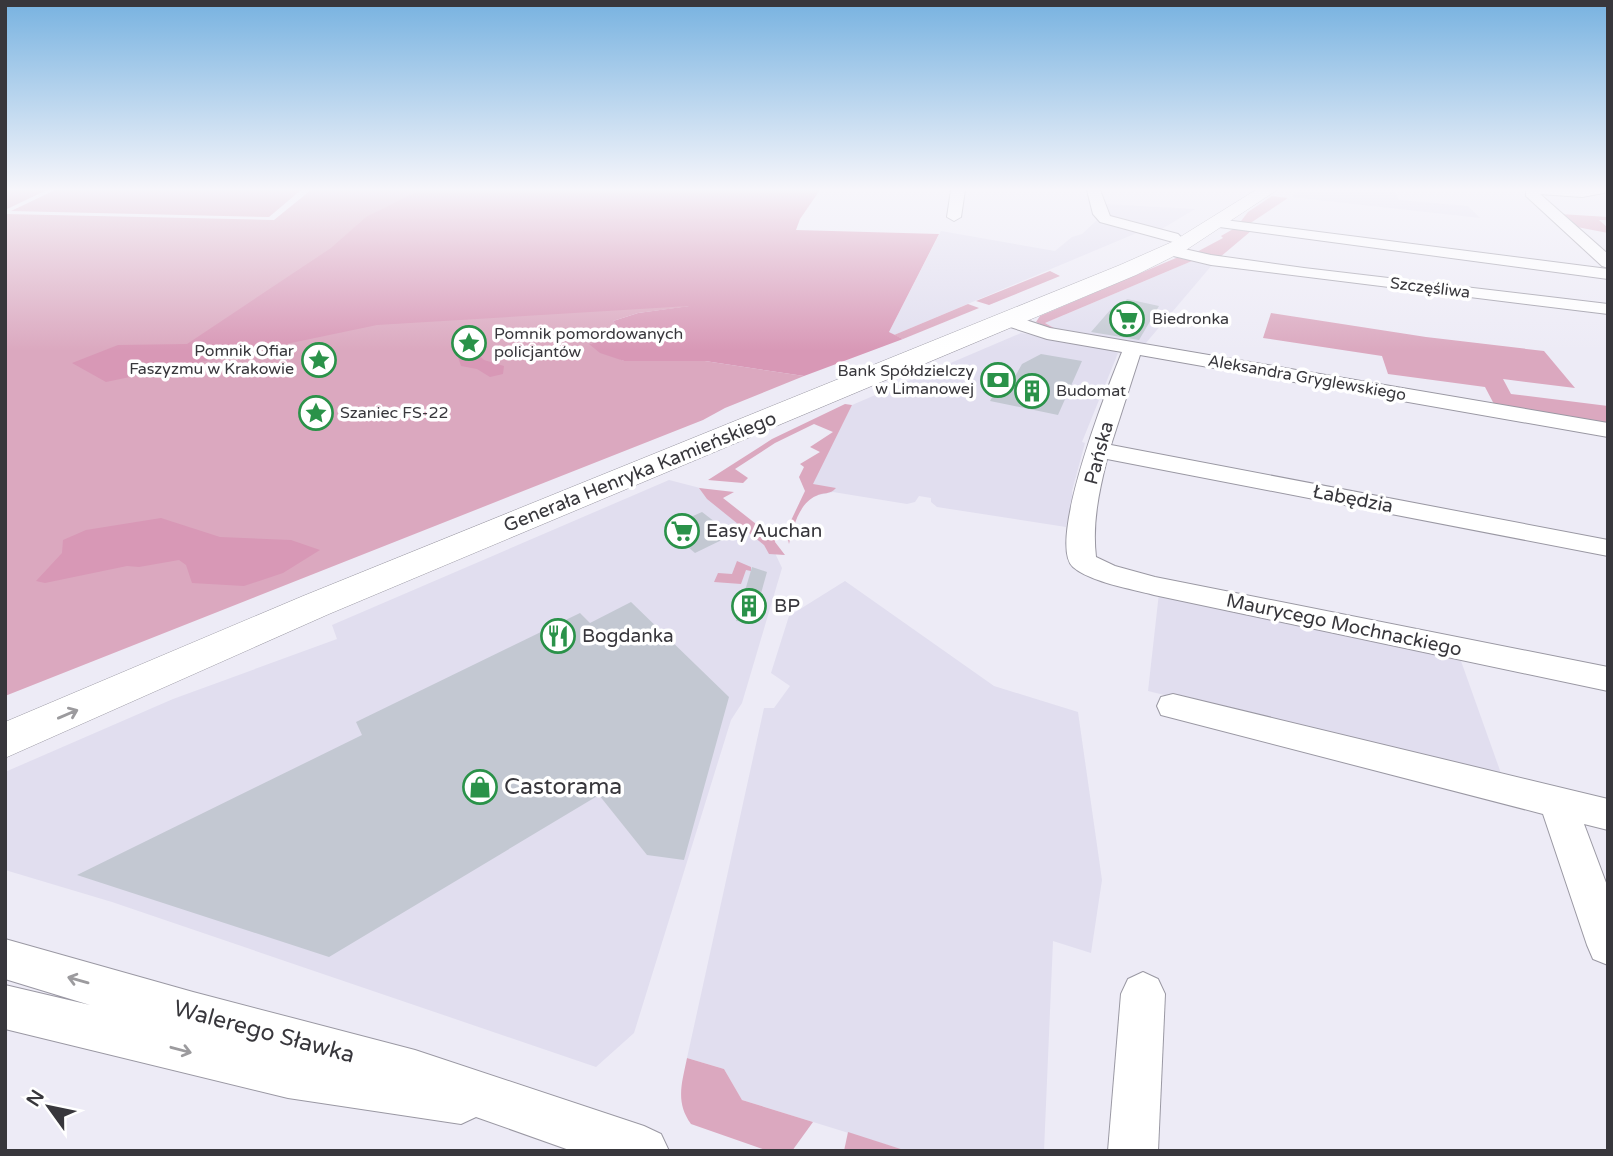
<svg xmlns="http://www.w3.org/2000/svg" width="1613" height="1156" font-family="'Varela Round',sans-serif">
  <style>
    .built { fill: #e1deef }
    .green { fill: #dba8bf }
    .forest { fill: #d898b6 }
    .building { fill: #c3c8d2 }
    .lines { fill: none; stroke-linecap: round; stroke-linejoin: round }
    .minor-casing { stroke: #9a98a3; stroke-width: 2 }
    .major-casing { stroke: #9a98a3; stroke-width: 1 }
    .minor { fill: #fff; fill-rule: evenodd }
    .major { fill: #fff; fill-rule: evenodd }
    .oneway { stroke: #9c9b9e }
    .labels { text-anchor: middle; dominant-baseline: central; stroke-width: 7; stroke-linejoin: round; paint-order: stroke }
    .far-street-label { font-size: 16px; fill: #38373c; stroke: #fff }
    .far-poi-label { font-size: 16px; fill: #38373c; stroke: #fff; text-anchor: start }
    .street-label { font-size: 19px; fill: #38373c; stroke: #fff }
    .poi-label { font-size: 19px; fill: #38373c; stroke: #fff; text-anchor: start }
    .near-poi-label { font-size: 23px; fill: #38373c; stroke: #fff; text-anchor: start }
    .near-street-label { font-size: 23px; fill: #38373c; stroke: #fff }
  </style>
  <rect width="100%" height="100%" fill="#edebf6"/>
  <g class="built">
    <path d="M1301,190H1394L1399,200L1468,206L1480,218L1291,197Z"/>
    <path d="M1105,204L1195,209L1160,230L1111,217Z"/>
    <path d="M1097,220L1139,232L894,335L889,332L941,231L1055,251L1072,237L1082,234Z"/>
    <path d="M1192,261L1212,265L1145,344L1054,328L1045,323Z"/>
    <path d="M1021,333L1108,348L1118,353L1082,442L1085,443L1072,491L1073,497L1066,527L937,507L931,502V498L919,496L915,502L907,504L833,492L814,496L808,500L812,484L852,405Z"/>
    <path d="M669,480L708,490L767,536L782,568L742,703L731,720L634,1033L596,1067L112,902L5,870V772L173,699L337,639L332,625Z"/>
    <path d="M845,581L994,686L1078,712L1102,880L1091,953L1053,941L1044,1151H907L742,1100L724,1069L687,1058L764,708H774L790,686L771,673L789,616Z"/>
    <path d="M1159,593L1461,661L1503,779L1148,691Z"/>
  </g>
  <g class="green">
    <path d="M5,190H47L5,210Z"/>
    <path d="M55,190H301L269,217L11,211Z"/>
    <path d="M311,190H738L707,304L638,313L613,321L623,335L590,344L624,361H705L804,376L725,408L703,420L5,696V214L274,220Z"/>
    <path d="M1272,196L1288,198L1246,226L1238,225L1248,212Z"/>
    <path d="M1560,214L1608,217V220H1599L1608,228V233L1577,227Z"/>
    <path d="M1235,228L1251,231L1219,258L1193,254L1223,238L1221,236Z"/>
    <path d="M1182,257L1200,262L1192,261L1045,323L1054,328L1051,329L1036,322L1040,316L1176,258Z"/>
    <path d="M1050,271L1060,276L989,305L976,301Z"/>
    <path d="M968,304L979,308L903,339L894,335Z"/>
    <path d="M1271,313L1426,337L1544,351L1575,388L1503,379L1511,394L1608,406V424L1495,406L1485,387L1388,374L1382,356L1263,338Z"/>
    <path d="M845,404L852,405L813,484L836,488C830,495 823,492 816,496C799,503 793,528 789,544L786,531L805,491L799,477L804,467L800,464L820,452L810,447L833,432L814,424L775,443L735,469L748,478L743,483L708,480L772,439Z"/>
    <path d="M699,488L734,492L723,498L765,531L777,524L775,542L785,555L769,554L764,545L707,499Z"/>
    <path d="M737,561L751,567V571L746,570L741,584L714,582L718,573L732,574Z"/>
    <path d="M687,1058L724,1069L742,1100L813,1122L792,1151H768L691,1124C675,1102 682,1083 687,1058Z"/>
    <path d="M848,1132L907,1151H844Z"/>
  </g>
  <g class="forest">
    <path d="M420,190H820L800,219L796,230L939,234L889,332L903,339L804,376L705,361H624L600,353L589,344L623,335L613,321L638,313L689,306L377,325L106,382L72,363L118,345L187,344L331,248L366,217Z"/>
    <path d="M464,351H474L484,360L504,366L503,374L490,377L477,369L461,366L457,354Z"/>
    <path d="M161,518L220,537L291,540L320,550L283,573L244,586L192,583L186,565L179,560L139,567L127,566L45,583L36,581L62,553L63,540L86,530Z"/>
  </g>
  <g class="building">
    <path d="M1127,299L1159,306L1139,340L1091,332L1111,309L1118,310Z"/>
    <path d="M1041,354L1082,361L1058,415L990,401L1003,378L1013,380L1022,364Z"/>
    <path d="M702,512L732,535L695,553L666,528Z"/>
    <path d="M752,567L767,572L753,622L736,621Z"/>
    <path d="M631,602L729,697L684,860L647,855L599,795L329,957L77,875L362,735L356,722L580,613L590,623Z"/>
  </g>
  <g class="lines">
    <g class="minor-casing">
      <g id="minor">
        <path d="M951,190H965L961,217L954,221L947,217Z"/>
        <path d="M1087,190H1100L1110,216L1178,234L1181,237L1173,242L1100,222L1093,214Z"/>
        <path d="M1526,190H1605L1604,193L1582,197L1540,194L1608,254V268L1602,266L1526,196Z"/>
        <path d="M1217,219L1608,269V279L1212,226L1210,223L1212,220Z"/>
        <path d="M1171,246L1211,255L1304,268L1608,304V314L1211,265L1165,254L1163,251L1165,248Z"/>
        <path d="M1008,314L1050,328L1608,423V437L1140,355L1111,445L1608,540V556L1107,459C1099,491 1092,523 1096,557L1115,566L1155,577L1608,667V691L1154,595C1132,589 1090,582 1073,567C1046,543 1109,384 1122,352L1047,339L1001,324L999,320Z"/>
        <path d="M1173,694L1608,799V830L1584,824L1608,888V965L1593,959L1587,945L1543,814L1161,715L1157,706L1161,697Z"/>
        <path d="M5,939L193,992L415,1050L644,1126L661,1134L669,1151H572L476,1117L461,1124L288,1098L5,1029V985L90,1005L5,979Z"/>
        <path d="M1143,972L1158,979L1165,994L1158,1151H1108L1121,994L1128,979Z"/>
      </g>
    </g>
    <g class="major-casing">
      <path id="major" d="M1256,190H1277L1186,250L1136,275L329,614L5,758V722L303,596L1120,265L1172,242Z"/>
    </g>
    <use href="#minor" class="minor"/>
    <use href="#major" class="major"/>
  </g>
  <defs><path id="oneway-shaft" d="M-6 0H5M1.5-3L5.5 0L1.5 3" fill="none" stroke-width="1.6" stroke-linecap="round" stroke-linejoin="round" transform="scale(1.75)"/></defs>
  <g class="oneway">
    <use href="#oneway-shaft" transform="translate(68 714) rotate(-23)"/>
    <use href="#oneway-shaft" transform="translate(78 980) rotate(-164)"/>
    <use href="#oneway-shaft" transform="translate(181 1050) rotate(15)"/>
  </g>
  <linearGradient id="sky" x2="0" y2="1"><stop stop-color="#77b2e0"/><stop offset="0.54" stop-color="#f7f6fb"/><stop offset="1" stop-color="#f7f6fb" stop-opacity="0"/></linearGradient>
  <rect width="1613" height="351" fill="url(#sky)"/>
  <defs>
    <g id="supermarket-ring" transform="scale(1.75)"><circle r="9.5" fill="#fff" stroke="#2a9249" stroke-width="1.5"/><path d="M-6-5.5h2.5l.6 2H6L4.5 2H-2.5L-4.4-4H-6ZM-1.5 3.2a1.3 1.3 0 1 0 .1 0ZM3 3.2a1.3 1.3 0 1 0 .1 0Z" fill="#2a9249"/></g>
    <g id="sight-ring" transform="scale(1.75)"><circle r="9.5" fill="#fff" stroke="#2a9249" stroke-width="1.5"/><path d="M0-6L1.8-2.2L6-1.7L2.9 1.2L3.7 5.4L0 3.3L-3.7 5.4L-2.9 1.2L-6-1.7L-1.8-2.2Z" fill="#2a9249"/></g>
    <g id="bank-ring" transform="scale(1.75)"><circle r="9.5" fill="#fff" stroke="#2a9249" stroke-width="1.5"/><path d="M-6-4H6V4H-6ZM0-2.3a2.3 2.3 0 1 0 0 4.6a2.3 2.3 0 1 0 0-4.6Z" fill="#2a9249"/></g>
    <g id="building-ring" transform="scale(1.75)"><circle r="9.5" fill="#fff" stroke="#2a9249" stroke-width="1.5"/><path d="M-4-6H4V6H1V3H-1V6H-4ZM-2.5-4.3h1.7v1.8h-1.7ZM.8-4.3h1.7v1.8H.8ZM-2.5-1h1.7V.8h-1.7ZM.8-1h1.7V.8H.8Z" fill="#2a9249"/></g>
    <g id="restaurant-ring" transform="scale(1.75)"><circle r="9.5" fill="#fff" stroke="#2a9249" stroke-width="1.5"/><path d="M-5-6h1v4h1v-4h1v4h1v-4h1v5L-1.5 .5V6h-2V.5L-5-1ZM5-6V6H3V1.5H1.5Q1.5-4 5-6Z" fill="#2a9249"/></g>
    <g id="shop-ring" transform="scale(1.75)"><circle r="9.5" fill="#fff" stroke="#2a9249" stroke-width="1.5"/><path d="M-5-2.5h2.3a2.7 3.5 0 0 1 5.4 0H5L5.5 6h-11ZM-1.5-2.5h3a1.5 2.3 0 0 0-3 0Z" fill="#2a9249"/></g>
  </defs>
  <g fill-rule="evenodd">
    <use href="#supermarket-ring" x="1127" y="319"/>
    <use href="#sight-ring" x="469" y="343"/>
    <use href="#sight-ring" x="319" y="360"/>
    <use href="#bank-ring" x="998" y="380"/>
    <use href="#building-ring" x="1032" y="391"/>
    <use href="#sight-ring" x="316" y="413"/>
    <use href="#supermarket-ring" x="682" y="531"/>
    <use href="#building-ring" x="749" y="606"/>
    <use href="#restaurant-ring" x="558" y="636"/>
    <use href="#shop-ring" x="480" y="787"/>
  </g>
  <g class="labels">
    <g class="far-street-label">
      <text transform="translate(1430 288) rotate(7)">Szczęśliwa</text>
      <text transform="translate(1307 378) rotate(10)">Aleksandra Gryglewskiego</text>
    </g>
    <g class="far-poi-label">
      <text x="1152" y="319">Biedronka</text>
      <text x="494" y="334">Pomnik pomordowanych<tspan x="494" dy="18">policjantów</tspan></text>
      <text x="294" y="351" text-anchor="end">Pomnik Ofiar<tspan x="294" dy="18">Faszyzmu w Krakowie</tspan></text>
      <text x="974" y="371" text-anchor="end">Bank Spółdzielczy<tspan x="974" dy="18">w Limanowej</tspan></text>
      <text x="1056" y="391">Budomat</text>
      <text x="340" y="413">Szaniec FS-22</text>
    </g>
    <g class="street-label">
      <text transform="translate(1099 453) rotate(-75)">Pańska</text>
      <text transform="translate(640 472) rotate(-22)">Generała Henryka Kamieńskiego</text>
      <text transform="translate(1353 499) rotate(11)">Łabędzia</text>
      <text transform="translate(1344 625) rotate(12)">Maurycego Mochnackiego</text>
    </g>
    <g class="poi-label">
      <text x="706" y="531">Easy Auchan</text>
      <text x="774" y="606">BP</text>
      <text x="582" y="636">Bogdanka</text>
    </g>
    <g class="near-poi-label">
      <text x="504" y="787">Castorama</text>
    </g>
    <g class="near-street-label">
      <text transform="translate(264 1032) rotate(15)">Walerego Sławka</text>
    </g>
  </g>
  <rect width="1613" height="1156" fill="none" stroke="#38373c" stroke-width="14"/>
  <g transform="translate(49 1107) rotate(303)" stroke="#ffffff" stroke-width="5" paint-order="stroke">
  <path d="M0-5L12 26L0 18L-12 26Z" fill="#38373c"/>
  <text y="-10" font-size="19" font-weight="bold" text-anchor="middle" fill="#38373c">N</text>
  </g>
</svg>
